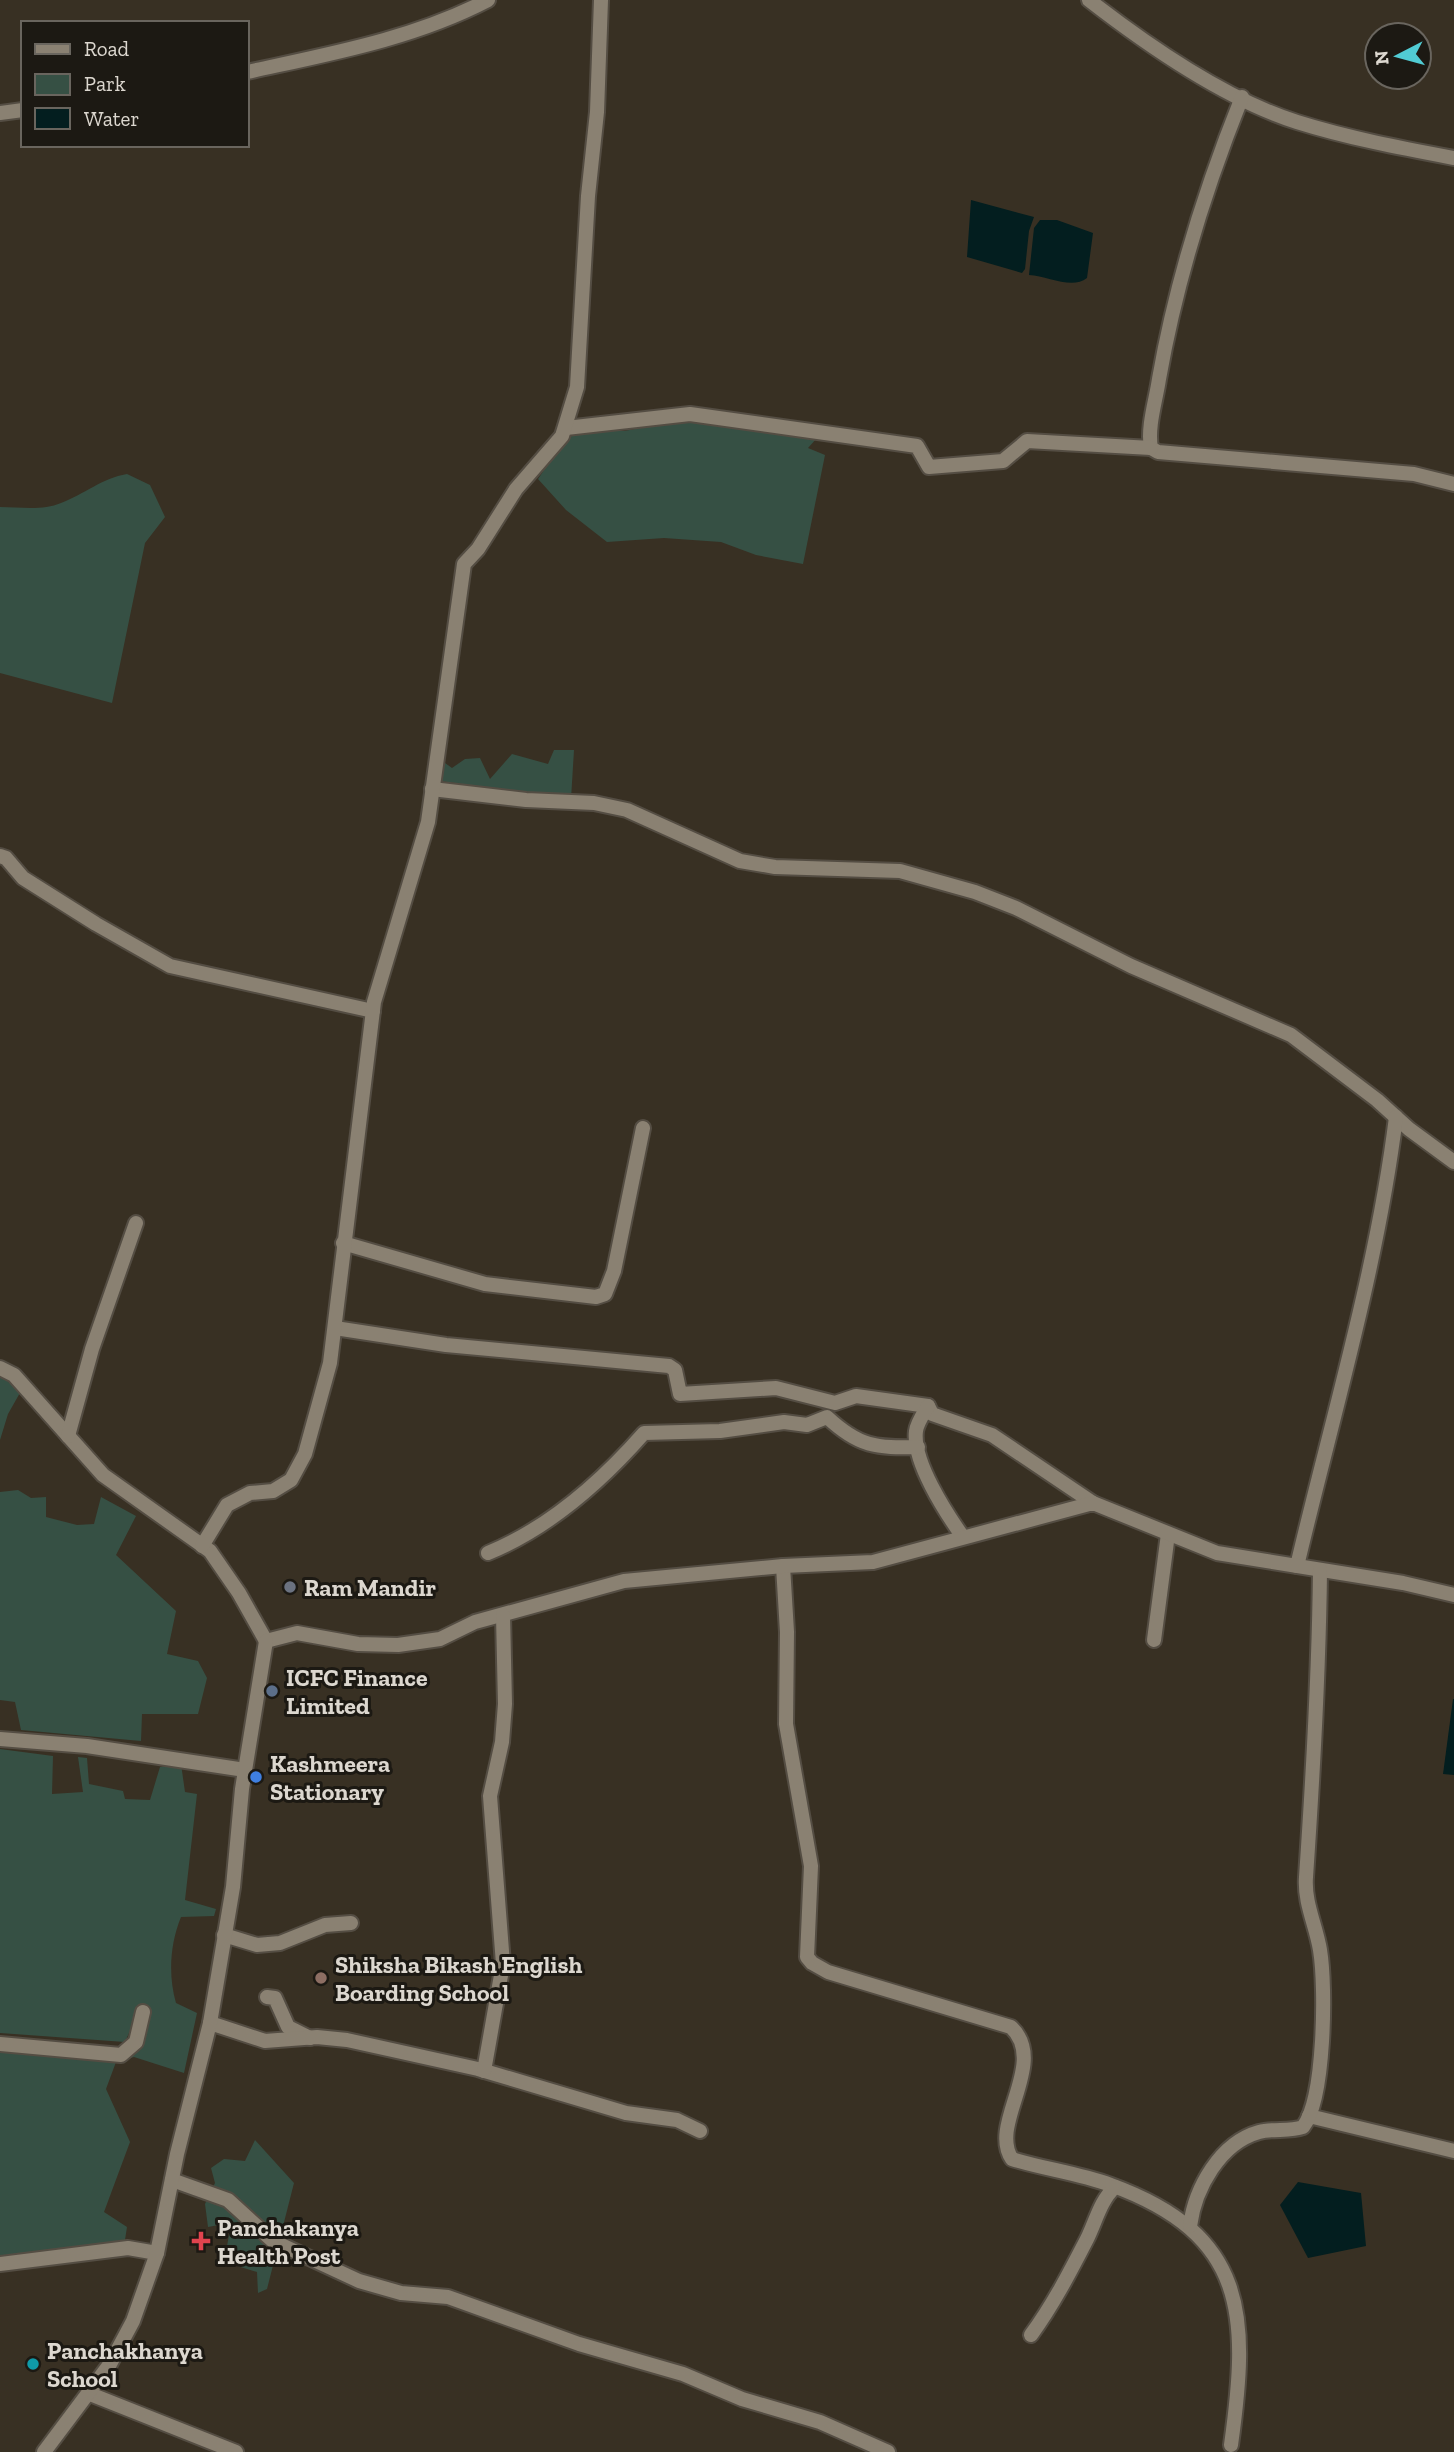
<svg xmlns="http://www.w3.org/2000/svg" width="1454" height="2452" font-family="'Zilla Slab',serif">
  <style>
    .green { fill: #365044 }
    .water { fill: #031e1f }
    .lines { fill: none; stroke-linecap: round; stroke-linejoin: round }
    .minor-casing { stroke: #544d43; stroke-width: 18 }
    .minor { stroke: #8a8172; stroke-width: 14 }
    .worship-dot { fill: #6b7280; stroke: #1c1913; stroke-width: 2.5 }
    .service-dot { fill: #5c6f8a; stroke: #1c1913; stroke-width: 2.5 }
    .shop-dot { fill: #3f7fe0; stroke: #1c1913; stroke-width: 2.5 }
    .education-dot { fill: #8d6e63; stroke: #1c1913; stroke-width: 2.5 }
    .health-dot { fill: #e0444e; stroke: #1c1913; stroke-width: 2.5 }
    .culture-dot { fill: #0f9aa8; stroke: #1c1913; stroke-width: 2.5 }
    .labels { text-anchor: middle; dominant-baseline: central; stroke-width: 6; stroke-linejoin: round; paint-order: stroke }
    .poi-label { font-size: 24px; font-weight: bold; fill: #dcd7cf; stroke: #1c1913; text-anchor: start }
  </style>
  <rect width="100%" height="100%" fill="#383023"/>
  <g class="green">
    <path d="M678,421L757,428L817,438L808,448L825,455L803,564L756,555L721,542L664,538L607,542L566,510L538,479L572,428L624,431Z"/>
    <path d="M127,474L150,485L165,517L145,543L112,703L0,673V507C19,507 43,511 61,503C85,494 102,478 127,474Z"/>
    <path d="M554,750H574L571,799L440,781L445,763L452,768L465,759L480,758L490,779L512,754L548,764Z"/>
    <path d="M0,1376L21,1391L8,1414L0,1440Z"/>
    <path d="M18,1490L31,1498L46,1497V1517L77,1525L94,1524L101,1497L136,1516L116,1555L176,1611L167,1654L198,1661L207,1678L198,1714H142L141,1741L21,1730L15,1702L0,1700V1492Z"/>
    <path d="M0,1749L53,1756L52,1794L83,1792L78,1757L87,1758L89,1784L123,1791L125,1799L150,1800L160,1767L181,1764L185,1792L197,1794L185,1900L216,1909L214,1916L181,1917C170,1944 168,1975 176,2003L197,2013L184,2073L134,2057L116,2062L106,2089L130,2142L104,2212L127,2227L125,2240L0,2257V2047L118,2058L142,2046L151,2012L141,2006L125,2042L0,2033Z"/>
    <path d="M255,2140L294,2183L267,2289L258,2293L257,2272L234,2265L233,2258L226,2252L230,2229L224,2224L208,2227L205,2204L215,2183L211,2168L224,2159L245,2161Z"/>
  </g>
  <g class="water">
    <path d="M971,200L1034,217L1029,231L1025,269L1022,273L967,257Z"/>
    <path d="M1040,220H1057L1093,233L1087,278C1072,290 1048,276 1029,275L1034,228Z"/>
    <path d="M1453,1699H1454V1775L1443,1774Z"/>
    <path d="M1298,2182L1361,2193L1366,2246L1308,2258L1280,2205Z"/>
  </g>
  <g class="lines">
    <g class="minor-casing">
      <g id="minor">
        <path d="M1089,0C1147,45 1227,100 1297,122C1348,138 1401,148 1454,158"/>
        <path d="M247,72C329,54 413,39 488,0"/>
        <path d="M1242,97C1205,189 1176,282 1159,379C1156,400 1147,427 1151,448L1158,452L1414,474L1454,484"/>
        <path d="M0,113L23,110"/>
        <path d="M566,428L690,414L917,446L929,467L1003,461L1027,441L1151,448"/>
        <path d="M432,789L526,800L594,803L627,810L740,861L775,867L900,871L975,892L1016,908L1131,966L1291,1035L1377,1100L1409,1129L1454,1162"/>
        <path d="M0,856L6,858L23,878L96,924L170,966L373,1011"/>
        <path d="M343,1243L485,1284L596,1297L605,1294L614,1271L643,1128"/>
        <path d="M335,1328L446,1345L669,1366L675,1370L680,1394L776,1388L835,1403L856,1396L928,1406L932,1414L992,1435L1093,1503"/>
        <path d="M0,1368L14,1375L103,1475L210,1551L239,1593L266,1641"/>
        <path d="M928,1406C924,1413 917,1423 916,1431C912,1461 946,1513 963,1537"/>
        <path d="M68,1436L92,1349L136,1223"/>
        <path d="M202,1546L227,1505L250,1493L273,1491L291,1480L305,1454L330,1363L374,1002L428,822L464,564L478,549L516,489L562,436L577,387L588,196L597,112L601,0"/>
        <path d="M488,1553C549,1528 601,1482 644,1433L720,1431L784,1422L807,1425L827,1417C859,1447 876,1448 918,1447"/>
        <path d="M783,1566L787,1632L786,1724L811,1866L807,1957L812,1963L828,1972L1011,2027C1049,2063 988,2124 1012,2159C1044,2169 1078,2173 1111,2185C1248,2235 1249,2316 1231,2445"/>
        <path d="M1297,1566C1332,1418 1377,1269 1396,1117"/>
        <path d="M1154,1640L1168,1534"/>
        <path d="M266,1641L297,1633L358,1644L398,1645L440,1639L475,1622L624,1581L783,1566L873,1562L1093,1503L1217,1553L1403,1583L1454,1595"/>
        <path d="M0,1739L87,1746L245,1770"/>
        <path d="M224,1935L257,1945L280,1943L325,1925L351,1923"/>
        <path d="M267,1997L275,1998L288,2027L310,2038"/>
        <path d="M210,2023L265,2041L317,2037L347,2040L478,2069L626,2113L677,2120L700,2131"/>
        <path d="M0,2044L121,2055L136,2042L143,2012"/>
        <path d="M484,2071L503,1964L490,1796L502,1742L505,1704L503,1615"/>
        <path d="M1309,2116L1454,2151"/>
        <path d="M172,2180L228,2200L273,2241L359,2281L401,2293L448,2297L579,2344L683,2374L742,2399L820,2422L888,2452"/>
        <path d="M1190,2226C1195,2188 1220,2143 1259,2132C1274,2128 1289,2132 1303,2127C1325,2099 1326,1986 1320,1950C1316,1925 1304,1903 1306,1877C1313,1775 1319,1673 1320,1570"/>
        <path d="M0,2264L128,2248L157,2253"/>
        <path d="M1031,2335C1053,2305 1070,2272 1087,2239C1096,2221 1100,2201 1115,2187"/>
        <path d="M90,2394L236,2452"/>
        <path d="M44,2452L110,2364L133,2321L157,2253L177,2154L210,2023L233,1887L242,1789L266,1641"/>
      </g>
    </g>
    <use href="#minor" class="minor"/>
  </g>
  <circle class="worship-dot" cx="290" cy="1587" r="7"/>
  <circle class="service-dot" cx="272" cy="1691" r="7"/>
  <circle class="shop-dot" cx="256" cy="1777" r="7"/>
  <circle class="education-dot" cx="321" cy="1978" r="7"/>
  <path class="health-dot" d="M197.5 2230.5h7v7h7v7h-7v7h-7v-7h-7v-7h7z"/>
  <circle class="culture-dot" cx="33" cy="2364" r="7"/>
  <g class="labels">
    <g class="poi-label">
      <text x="304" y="1587">Ram Mandir</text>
      <text x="286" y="1677">ICFC Finance<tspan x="286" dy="28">Limited</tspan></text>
      <text x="270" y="1763">Kashmeera<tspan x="270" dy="28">Stationary</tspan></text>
      <text x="335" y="1964">Shiksha Bikash English<tspan x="335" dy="28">Boarding School</tspan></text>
      <text x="217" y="2227">Panchakanya<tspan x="217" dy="28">Health Post</tspan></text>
      <text x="47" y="2350">Panchakhanya<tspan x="47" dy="28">School</tspan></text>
    </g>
  </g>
  <rect x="21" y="21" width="228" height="126" fill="#1c1913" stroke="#69655e" stroke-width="2"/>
  <rect x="35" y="44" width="35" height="10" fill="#8a8172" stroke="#69655e" stroke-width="2"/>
  <text x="84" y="56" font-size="21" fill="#dcd7cf">Road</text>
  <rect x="35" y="74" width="35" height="21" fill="#365044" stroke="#69655e" stroke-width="2"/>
  <text x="84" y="91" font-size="21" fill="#dcd7cf">Park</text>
  <rect x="35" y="108" width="35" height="21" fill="#031e1f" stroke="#69655e" stroke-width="2"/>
  <text x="84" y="126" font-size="21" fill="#dcd7cf">Water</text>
  <g transform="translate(1398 56) rotate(264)"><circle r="33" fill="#1c1913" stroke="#69655e" stroke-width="2"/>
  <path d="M0-5L12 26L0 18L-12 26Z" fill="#51ccd4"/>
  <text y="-10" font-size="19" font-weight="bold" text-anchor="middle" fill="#dcd7cf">N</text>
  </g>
</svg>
